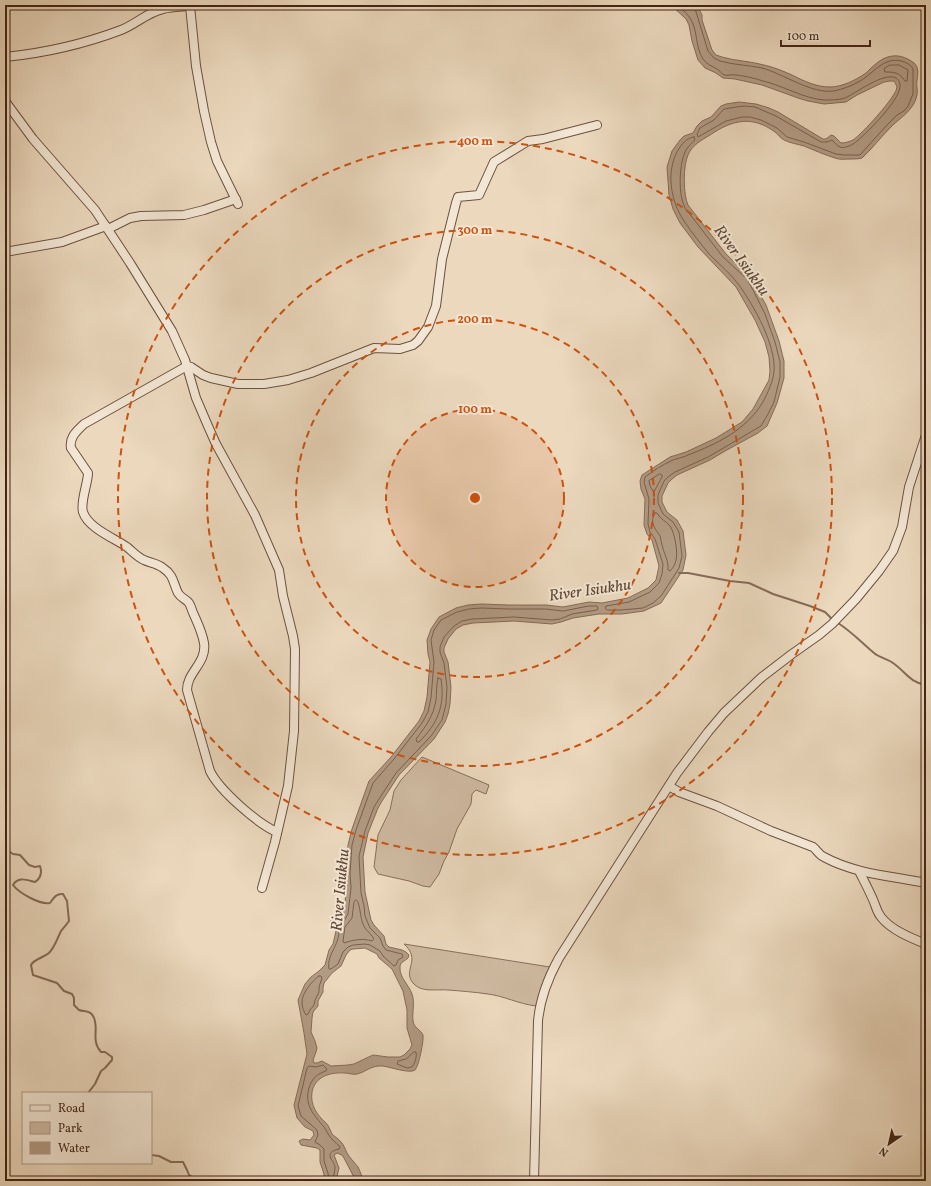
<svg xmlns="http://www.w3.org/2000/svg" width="931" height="1186" font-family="Vollkorn,serif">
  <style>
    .green { fill: #ceb9a0; stroke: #886e5a }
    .water { fill: #b29b84; stroke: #866b58; fill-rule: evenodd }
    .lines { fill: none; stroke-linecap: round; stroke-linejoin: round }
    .shore { stroke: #7a604c; stroke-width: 1 }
    .stream { stroke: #866b58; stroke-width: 2 }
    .minor-casing { stroke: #6d513f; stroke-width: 10 }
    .minor { stroke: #f2e6d4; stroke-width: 8 }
    .ring { fill: none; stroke: #cf510d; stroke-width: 2; stroke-dasharray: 7 5 }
    .labels { text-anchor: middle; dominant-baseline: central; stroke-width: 4; stroke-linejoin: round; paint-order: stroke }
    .water-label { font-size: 16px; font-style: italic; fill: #644836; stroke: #f2e6d4 }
    .centre { fill: #cf510d; stroke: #f2e6d4; stroke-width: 2 }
    .ring-label { font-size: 12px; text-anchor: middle; font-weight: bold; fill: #cf510d; stroke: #f2e6d4; stroke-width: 4; stroke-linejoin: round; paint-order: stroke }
  </style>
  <rect width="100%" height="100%" fill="#ebd8bd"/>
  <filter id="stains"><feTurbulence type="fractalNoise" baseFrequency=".005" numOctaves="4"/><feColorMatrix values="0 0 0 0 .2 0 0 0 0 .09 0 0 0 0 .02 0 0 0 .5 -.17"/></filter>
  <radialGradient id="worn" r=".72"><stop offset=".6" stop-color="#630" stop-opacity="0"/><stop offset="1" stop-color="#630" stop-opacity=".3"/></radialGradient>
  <g class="green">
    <path d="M422,757L489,785L486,794L476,790L472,794L471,804L457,829L449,852L444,861L439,874L430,887L423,886L409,881L378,874L374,867L378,835L390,810L394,791L401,780Z"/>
    <path d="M404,944L550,967L542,985L536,1006C519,1004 504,996 488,994C474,992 461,991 448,990C436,989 421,993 413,983C402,970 422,960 404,944Z"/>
  </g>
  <path class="water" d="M671,5H697L702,15V20L712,50L716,55L722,57C735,61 750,61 764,65C773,67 783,71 792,75C804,81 816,87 830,87C842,87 856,80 866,73C872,67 880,59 888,57C897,54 906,57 914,63C919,67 918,74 917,80C916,85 918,90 917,95C914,111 899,118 889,129C880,138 872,149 862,158C858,159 855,159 850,159C845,159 840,160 835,158C825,155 814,150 804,146C797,144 790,143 784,140C780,138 778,134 775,132C752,115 732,120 710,135C702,140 692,145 688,155C683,166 683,194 688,205L726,254L750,277L766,305L779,341L784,361V378L777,403L767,426L758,433L725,451L710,460L677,475L671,480L668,483L662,496V502L667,512L677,520L683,531L686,555L683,570L661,603L644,611L622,614H599L573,618L561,622L552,624L514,621L473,623L463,625L456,629L448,639L444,648V652L448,662L451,687L450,704L448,714L445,722L434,739L399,775L382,801L378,808L368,833L363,857L365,892L371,920L374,925L384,936L386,944L389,947L402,950L406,952L409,955L408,958C405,961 400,962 400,967C399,977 409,985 412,994C415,1002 412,1012 413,1021C414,1028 420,1029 423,1035C424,1040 419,1066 415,1070C410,1074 390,1067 383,1066C371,1065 366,1072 357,1074C353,1075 349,1073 345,1073C331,1072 315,1076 312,1092C310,1105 317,1115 326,1123C329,1126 330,1130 332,1134C335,1137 339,1139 341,1142C344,1145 345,1149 347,1153C350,1158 354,1162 358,1167C360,1171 362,1176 363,1181H356L344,1158L342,1155L337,1153L334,1155L339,1168L336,1181H324V1174L320,1162V1150L317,1148L301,1145L299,1141L303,1139L310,1140L314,1135L313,1131L305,1127L297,1118L294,1105L307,1054L304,1033L298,1000L305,984L311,977L319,971L325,965L329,950L333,944L336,931L330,922L332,919H341L343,915L347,887L346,874L347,855L348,845L352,829L369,781L391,757L419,721L424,711L427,697L430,662L428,654L427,640L431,629L439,617L456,608L468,605L481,604L509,605H546L563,607L589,602L602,603L628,598L648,588L656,580L659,566L652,540L647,534L644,525L645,499L641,489L640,481L642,475L670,457L686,452L716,438L742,422L753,409L769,380L770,371L769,357L765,342L755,320L736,287L698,247L680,223L673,209L669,195L667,167L672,151L680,140L684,136L693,133L697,126L702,121L711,117L721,106L726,104L739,102L756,104L769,108L778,112L823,139H826L831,135L834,136L841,143C844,143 849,142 853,140C861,135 897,96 897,87C896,84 895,83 894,81H890L884,82L857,95L846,102L824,104L808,101L798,98L762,85L735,79L723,78L716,73L705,68L698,60L692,41L689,25L686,19ZM365,948L377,954L379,958L392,969L403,991L407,1010V1028L412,1045L410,1049L404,1055L400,1057H388L373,1055L354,1064L348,1065L331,1066L322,1061L317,1063H314L313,1060L316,1052L317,1048L315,1041L311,1032L312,1018L313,1012L318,1006V1001L323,992V988L324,983L332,973L341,966L346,955L350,950L353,949Z"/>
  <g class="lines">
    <g class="shore">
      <path d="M678,5C681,9 687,13 690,18C698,30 695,47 703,59C706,64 712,66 717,69C720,71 721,73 724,75C728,76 732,74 736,75C745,76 754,78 763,81C784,86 802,98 824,100C830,100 839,100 845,98C855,94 895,63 900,84C903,97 868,132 857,141C854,144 845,149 840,147C837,146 834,142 832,140L827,142H821L776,116L755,107L745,106L736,107L724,109L714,120L705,125L700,128L697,134L698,137L726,121L742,117H750L761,120L777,128L787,137L804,142L836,154L844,155H860L886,126L897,115L904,111L908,106L913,94V69C911,65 906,62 901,61C883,57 874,73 860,81C852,86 843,89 834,91C811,94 784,74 762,68C748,65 734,65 720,61L714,58L708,51L694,5"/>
      <path d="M890,65H899L908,70L907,81H905C899,72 894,72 885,72L884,69Z"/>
      <path d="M694,137L695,140C691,144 687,147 685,152C679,165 678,195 685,208L723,257L747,279L754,292L765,314L775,342L780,362V377L774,402L768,414L761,426L708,457L675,472L668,477L664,481L658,495V503L663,514L673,522L679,532L682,556L679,568L661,596L653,603L643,608L621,610H607L605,608L606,606L629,602L650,592L659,583L662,574L663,564L655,539L650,532L648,524L649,499L644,482L645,477C653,471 662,465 671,461C676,458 683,458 688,455C717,444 746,430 763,402C768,392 773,382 774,371C776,345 754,306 739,285C731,274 720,265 710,255C701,244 692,233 684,221C670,200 665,169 680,147C684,142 687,138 694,137Z"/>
      <path d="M660,474L662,475V477L655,490L653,491L650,486L649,481Z"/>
      <path d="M655,513H657C660,519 666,521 670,526C675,533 678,553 676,560C675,565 673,568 670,571L668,570C669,561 664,554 662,545C661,542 661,539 660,536C655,528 649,523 655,513Z"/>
      <path d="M589,606H597L598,609L597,610L572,614L560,619L552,620L514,617L472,619L462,621L454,626L444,637L440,647V652L444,663L447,687L446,704L442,720L431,736L396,773L379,799L374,807L365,831L359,856L361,893L364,906L365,916L367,921L370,928L380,938L383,946L386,950L402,954L403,957L398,960L396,965L394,966L383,956L380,951L370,945L365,944L353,945L348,947L343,952L338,964L331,969H329C326,953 343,943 338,925L344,921L348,914L351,888L350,874L352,845L356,830L373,783L394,759L422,723L428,712L431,698L434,662L431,640L434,630L441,620L457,612L469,609L481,608L509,609H545L563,611Z"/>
      <path d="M438,678L441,679C445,706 438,723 419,742H417L416,739C426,726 433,717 436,700C437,693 436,685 438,678Z"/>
      <path d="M356,900L358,902C361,911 360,920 365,928C368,932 372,935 374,939L372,941C362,938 353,940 344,943L343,941L345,927L352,918L354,902Z"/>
      <path d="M319,976H321L322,978L319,987V992L315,1000L314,1005L310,1010L308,1014L306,1015C304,1012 302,1007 302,1003C301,994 312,981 319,976Z"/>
      <path d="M414,1052H416C417,1057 415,1063 412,1067L407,1068L397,1064L398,1061L406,1059Z"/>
      <path d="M329,1181L328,1173L324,1161V1149L320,1145L315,1142L318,1135L317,1130L301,1116L298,1106L307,1068L309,1066L316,1067L323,1065L327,1069L326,1071C317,1074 312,1078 309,1088C304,1105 314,1115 324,1127C327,1131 329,1137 333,1140C335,1143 338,1144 340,1147L339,1149C322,1153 334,1160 335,1167C335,1171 333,1177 333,1181"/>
    </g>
    <g class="stream">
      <path d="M679,573H688L730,581L749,583L773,594L810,606L825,612L832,619"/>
      <path d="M838,623C852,632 862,643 874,653C880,658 888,659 893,663C906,672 909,682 926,685"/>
      <path d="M5,849L13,854L20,855L29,865L35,867L40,866C42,872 41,878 35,882C27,880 18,876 13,885C19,893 40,905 50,903C53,899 56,893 63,894L67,901L69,921C67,924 64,927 61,931C57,939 55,947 49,953C43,958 34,959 31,965L33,975L57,983L64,991L72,994L74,998V1005C75,1006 78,1009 79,1010C84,1012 90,1010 93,1016C100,1027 90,1040 101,1052H105L112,1057V1060L105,1068L101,1071L95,1084L88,1093"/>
      <path d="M151,1155L159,1156L171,1162H183L187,1170L189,1175C198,1182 202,1176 212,1178L214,1181"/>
    </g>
    <g class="minor-casing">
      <g id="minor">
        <path d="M190,6L196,66L204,111L211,142L217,161L238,204"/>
        <path d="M5,57C45,53 84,44 121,30C136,24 148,12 163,9C174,6 185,7 196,5"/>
        <path d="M5,101L33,139L95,210L130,263L172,331L185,360L196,398L208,426L216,444L255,515L279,570L283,596L293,636L295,649L294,731L288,786L275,842L262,888"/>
        <path d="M108,229L130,218L141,216L184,215L204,210L236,199"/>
        <path d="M5,252L62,242L106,226"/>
        <path d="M669,786L679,792L717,806L771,831L813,847C817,850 819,855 824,857C855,874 892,876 926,883"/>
        <path d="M277,832C258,824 219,790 210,771L187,690C187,672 207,663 204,643C202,632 198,624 194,615C192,611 191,606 189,603C186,599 181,598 178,593C173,583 174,575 163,568C157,563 150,563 144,560C137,557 132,551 127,547C114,538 88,528 83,512C80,502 88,483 88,473L71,448C69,437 77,431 84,424L187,366L191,367L203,375L211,378L238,384H264L288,380L311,373L374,348L400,349L413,345L418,341L428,327L436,306L442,259L456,203L458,197L479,195L494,162L528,141L543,139L597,125"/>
        <path d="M859,871C864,881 870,892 874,902C876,907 877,912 881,917C891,930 911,938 926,944"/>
        <path d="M534,1181L538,1021C540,999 548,978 559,958L677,773L708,732L724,713L762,677L792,654L819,635L832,624L856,599L879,571L893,551L902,527L909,487L926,435"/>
      </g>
    </g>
    <use href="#minor" class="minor"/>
  </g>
  <circle cx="475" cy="498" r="89" fill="#cf510d" fill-opacity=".12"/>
  <g class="ring">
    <circle cx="475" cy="498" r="89"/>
    <circle cx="475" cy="498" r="179"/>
    <circle cx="475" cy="498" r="268"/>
    <circle cx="475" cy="498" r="357"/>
  </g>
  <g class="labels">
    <g class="water-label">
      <text transform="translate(741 261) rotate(54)">River Isiukhu</text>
      <text transform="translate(590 591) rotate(-8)">River Isiukhu</text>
      <text transform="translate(341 890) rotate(-85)">River Isiukhu</text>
    </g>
  </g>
  <circle cx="475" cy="498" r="6" class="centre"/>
  <g class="ring-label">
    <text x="475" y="145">400 m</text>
    <text x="475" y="234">300 m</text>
    <text x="475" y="323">200 m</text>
    <text x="475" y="413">100 m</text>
  </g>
  <rect width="931" height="1186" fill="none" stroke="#ebd8bd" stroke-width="20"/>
  <rect x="6" y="6" width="919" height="1174" fill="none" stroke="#432415" stroke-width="2"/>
  <rect x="10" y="10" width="911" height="1166" fill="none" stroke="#432415"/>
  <rect x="22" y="1092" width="130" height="72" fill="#f2e6d4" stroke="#ac9888"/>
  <rect x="30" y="1105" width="20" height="6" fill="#f2e6d4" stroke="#ac9888"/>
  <text x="58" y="1112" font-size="12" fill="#432415">Road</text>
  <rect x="30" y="1122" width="20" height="12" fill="#ceb9a0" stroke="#ac9888"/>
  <text x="58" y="1132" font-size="12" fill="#432415">Park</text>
  <rect x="30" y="1142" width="20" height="12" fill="#b29b84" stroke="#ac9888"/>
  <text x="58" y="1152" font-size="12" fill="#432415">Water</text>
  <g transform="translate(889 1144) rotate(214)" stroke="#f2e6d4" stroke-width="3" paint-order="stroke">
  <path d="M0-3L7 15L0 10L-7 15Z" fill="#432415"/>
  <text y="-6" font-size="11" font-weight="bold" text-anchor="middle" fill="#432415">N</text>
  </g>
  <path d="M781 40v6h89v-6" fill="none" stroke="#432415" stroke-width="2"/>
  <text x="787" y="40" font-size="12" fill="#432415" stroke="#f2e6d4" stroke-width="3" paint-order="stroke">100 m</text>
  <rect width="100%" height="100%" filter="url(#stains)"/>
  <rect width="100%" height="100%" fill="url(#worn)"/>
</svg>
